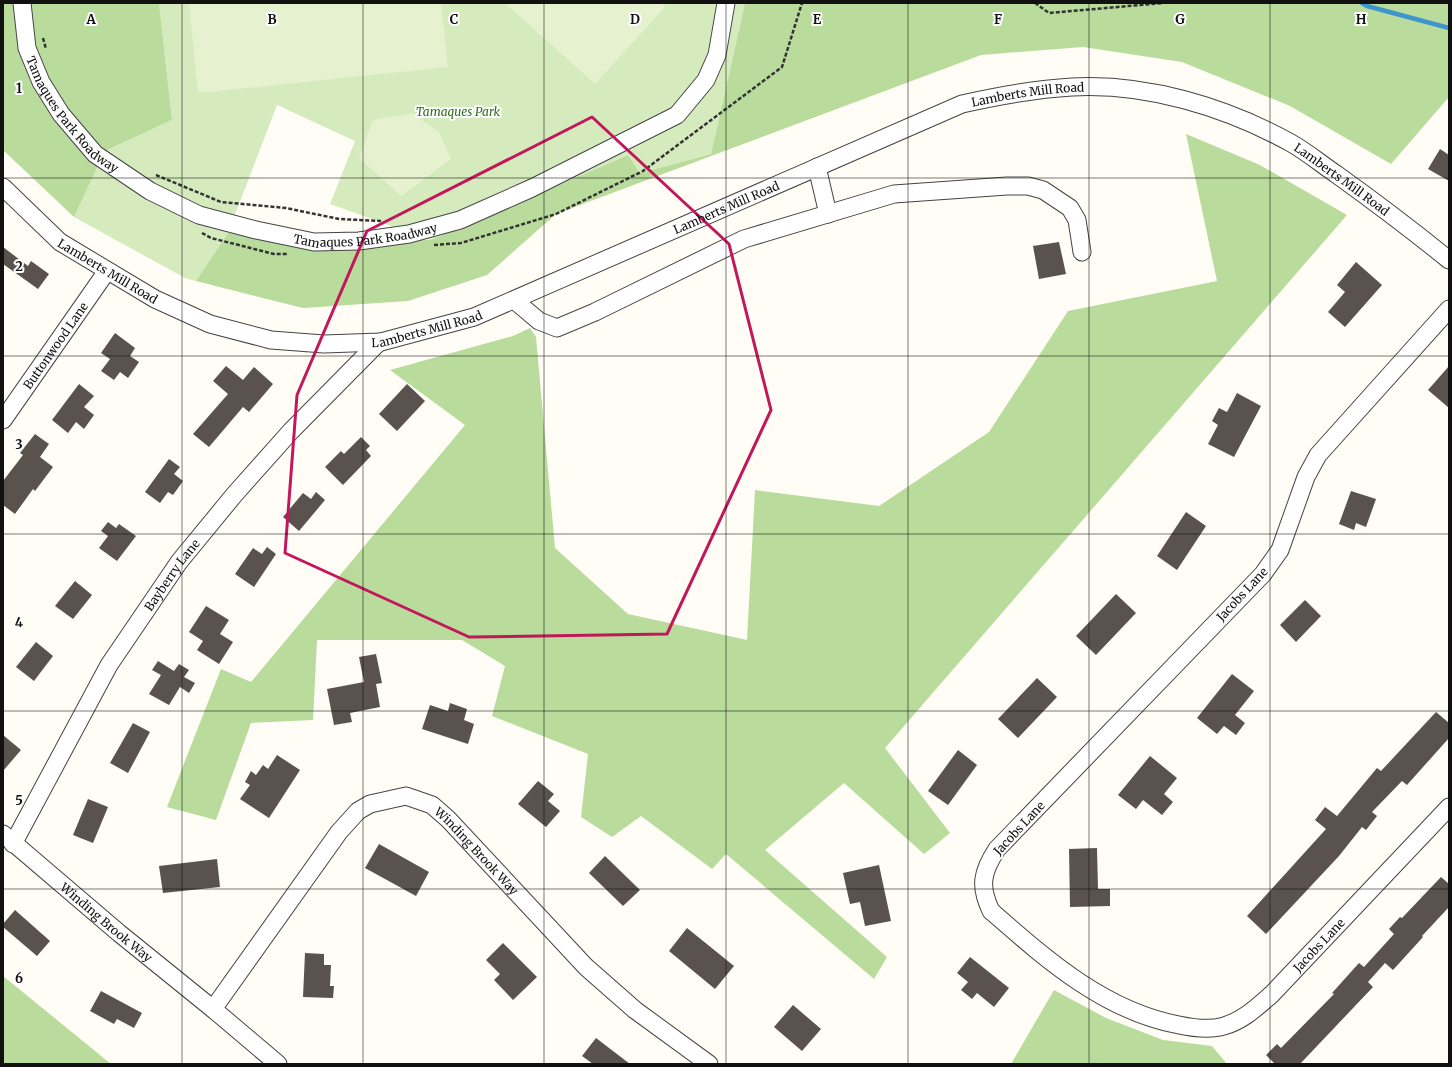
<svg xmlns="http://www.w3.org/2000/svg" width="1452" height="1067" font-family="Merriweather,serif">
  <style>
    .green { fill: #d5ebbd }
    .forest { fill: #b9dc9c }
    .pitch { fill: #e6f2cf }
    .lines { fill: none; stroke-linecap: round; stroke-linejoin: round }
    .stream { stroke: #3f96cf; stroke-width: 4.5 }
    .building { fill: #5a524d }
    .minor-casing { stroke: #444; stroke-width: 19 }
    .path { stroke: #333; stroke-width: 2.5; stroke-dasharray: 4 2; stroke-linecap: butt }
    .minor { stroke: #fff; stroke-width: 17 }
    .marked { fill: none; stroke: #c2185b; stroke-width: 3; stroke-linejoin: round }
    .grid { fill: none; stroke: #111; stroke-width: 1; stroke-opacity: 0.55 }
    .labels { text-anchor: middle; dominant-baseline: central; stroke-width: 4; stroke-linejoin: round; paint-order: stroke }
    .street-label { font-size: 12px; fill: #111; stroke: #fff }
    .park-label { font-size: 12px; font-style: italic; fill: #2f6b1f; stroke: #fff }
    .grid-label { font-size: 13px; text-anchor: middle; font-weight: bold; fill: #111; stroke: #fff; stroke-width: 4; stroke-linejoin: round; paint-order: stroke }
  </style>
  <rect width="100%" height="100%" fill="#fffdf5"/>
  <path class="green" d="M159,3H745L711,154L640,173L628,155L431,240L330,204L355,141L277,105L228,233L196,281L185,278L74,217L105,151L172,120Z"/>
  <g class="forest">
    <path d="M3,3H159L172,120L105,151L74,217L3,150Z"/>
    <path d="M745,3H1449V97L1391,164L1290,106L1182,62L1083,47L981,55L556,214L487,275L408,301L303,308L196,281L228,233L431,240L628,155L640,173L711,154Z"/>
    <path d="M1186,134L1260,165L1347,215L885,748L950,833L924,854L844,783L765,850L887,957L874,979L726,854L712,869L641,816L612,837L581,817L588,754L492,716L505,666L462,640H317L313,720L251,723L216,820L167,807L221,669L251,682L465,425L390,370L513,336L530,328L536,337L555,548L628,614L747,640L755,490L879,506L989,432L1068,311L1217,281Z"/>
    <path d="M3,976L111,1064H3Z"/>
    <path d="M1054,990L1106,1018L1163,1040L1212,1046L1227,1064H1011Z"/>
  </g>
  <g class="pitch">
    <path d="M189,3H441L448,67L198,93Z"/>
    <path d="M505,3H661L665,7L595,84Z"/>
    <path d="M412,113L439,132L451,159L401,196L359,158L373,120Z"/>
  </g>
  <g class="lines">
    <path class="stream" d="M1362,3L1367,6L1449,28"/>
  </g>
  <g class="building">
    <path d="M1440,149L1449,155V181L1428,169Z"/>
    <path d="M1059,242L1066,274L1039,279L1033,246Z"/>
    <path d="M3,247L28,266L31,261L49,274L38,289L3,264Z"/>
    <path d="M1356,262L1382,285L1345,327L1328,312L1345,292L1337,285Z"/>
    <path d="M115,333L135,348L130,356L139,362L128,378L120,372L114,380L101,371L110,359L101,353Z"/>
    <path d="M226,366L243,380L254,367L273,384L249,412L243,407L209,447L193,434L228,394L213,381Z"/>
    <path d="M1449,366V408L1428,390Z"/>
    <path d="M79,384L94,396L84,407L94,415L84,429L76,422L68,433L52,420Z"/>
    <path d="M407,384L425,401L397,431L379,414Z"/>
    <path d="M1237,393L1261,406L1234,457L1208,444L1218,425L1212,421L1219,408L1227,412Z"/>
    <path d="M35,434L49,444L40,457L53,467L35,491L33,489L15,514L3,505V481L23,455L20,453Z"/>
    <path d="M361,437L370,446L366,450L371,456L343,485L325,467L341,451L344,454Z"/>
    <path d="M169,459L180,467L174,474L183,481L173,495L168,492L160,503L145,492Z"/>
    <path d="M1351,491L1376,499L1366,527L1356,523L1354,530L1339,524Z"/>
    <path d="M316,492L325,500L299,531L283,517L303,493L311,499Z"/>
    <path d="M1186,512L1206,526L1177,570L1157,556Z"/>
    <path d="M108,522L116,528L119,524L136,536L117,561L99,548L108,536L101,531Z"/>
    <path d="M267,547L276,554L254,587L235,574L253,548L262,554Z"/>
    <path d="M75,581L92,595L73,619L55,606Z"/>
    <path d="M1116,594L1136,613L1096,655L1076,636Z"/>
    <path d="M1305,600L1321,616L1296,642L1280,625Z"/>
    <path d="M206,606L229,620L220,634L233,642L219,664L197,650L203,641L189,632Z"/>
    <path d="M36,642L53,656L34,681L16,667Z"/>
    <path d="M376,654L382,683L376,684L380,707L350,713L352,722L334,725L327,689L364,682L359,657Z"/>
    <path d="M158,661L174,671L179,664L189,670L184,677L195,683L189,693L180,687L169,705L149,694L161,675L152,670Z"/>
    <path d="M1232,674L1254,691L1235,715L1245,723L1236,735L1224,726L1217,734L1197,718Z"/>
    <path d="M1037,678L1057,697L1018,738L998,719Z"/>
    <path d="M450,703L467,709L464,720L474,724L468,744L422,729L430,705L448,711Z"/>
    <path d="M1436,712L1449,723V738L1407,785L1402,781L1372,812L1377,816L1366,830L1362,827L1339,856L1266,934L1247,916L1326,829L1315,820L1325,807L1337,816L1377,768L1381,771Z"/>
    <path d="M133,723L150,732L128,773L110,763Z"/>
    <path d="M3,735L21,750L3,771Z"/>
    <path d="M958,750L977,765L948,805L928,791Z"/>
    <path d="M277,755L300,770L269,818L240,799L250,785L245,782L251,771L256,775L263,765L268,769Z"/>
    <path d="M1150,756L1177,778L1164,794L1173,802L1162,815L1143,800L1136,809L1118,795Z"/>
    <path d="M538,781L554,794L548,801L560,811L546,827L518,804Z"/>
    <path d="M88,799L108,807L93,843L73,835Z"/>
    <path d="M379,844L429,872L416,896L365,868Z"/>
    <path d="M1097,848L1098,889H1110V906L1070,907L1069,849Z"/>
    <path d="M605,856L640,890L623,906L589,873Z"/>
    <path d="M217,859L220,887L163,893L159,866Z"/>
    <path d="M879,865L891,921L865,926L860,902L850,904L843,873Z"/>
    <path d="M1441,877L1449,884V907L1422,936L1423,937L1393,970L1385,963L1368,982L1373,987L1300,1064H1275L1266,1055L1277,1044L1281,1048L1334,994L1332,993L1359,963L1364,967L1394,934L1389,929L1400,917L1402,918Z"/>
    <path d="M15,910L50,941L37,956L3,927V924Z"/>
    <path d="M687,928L734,966L715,989L669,951Z"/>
    <path d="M503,943L537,977L513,1000L494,980L500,974L486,960Z"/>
    <path d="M305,953L324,954V965H331L330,986H334L333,998L303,997Z"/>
    <path d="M970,957L1009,988L994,1007L977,993L972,999L961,990L968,982L957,973Z"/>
    <path d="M101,991L142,1013L134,1028L117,1019L114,1024L90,1011Z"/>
    <path d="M793,1005L821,1029L802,1051L774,1027Z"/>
    <path d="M596,1038L630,1064H593L582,1056Z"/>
  </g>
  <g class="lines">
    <g class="minor-casing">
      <g id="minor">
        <path id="s1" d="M22,3L27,48L41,82L61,114L95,154L150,191L199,215L256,230L314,242L359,241L409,234L460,220L532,188L677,115L706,80L717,55L726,3"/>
        <path d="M817,167L828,214"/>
        <path id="s2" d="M3,187L60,242L155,299L210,324L271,340L324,344L381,342L474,317L962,104C998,96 1034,89 1072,87C1147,83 1226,107 1291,143C1307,152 1321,164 1336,174C1375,202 1412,230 1449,260"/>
        <path d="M514,300L539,321L557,328L595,312L744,239L894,194L1007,186H1028L1043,190L1070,208L1077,220L1082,252"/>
        <path id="s3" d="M1449,309L1318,455L1306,477L1280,550L1263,574L997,849C982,872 979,886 991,911C1046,959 1104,1011 1179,1025C1193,1028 1211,1030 1224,1026C1244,1020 1257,1007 1272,994L1449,807"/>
        <path id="s4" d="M3,420L107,271"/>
        <path id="s5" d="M3,834L119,933L213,1009"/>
        <path id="s6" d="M13,844L109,665L179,562L234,495L291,431L379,342"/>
        <path id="s7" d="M278,1064L213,1009L339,832L358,811L370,804L406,796L432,805L448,819L586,967L635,1010L709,1064"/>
      </g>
    </g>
    <g class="path">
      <path d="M1035,3L1049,13L1163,3"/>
      <path d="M43,38L46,49"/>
      <path d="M156,175L221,202L286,208L339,219L381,221"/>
      <path d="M202,233L211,238L274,254H287"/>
      <path d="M434,245L461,243L556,214L643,171L782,67L802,3"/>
    </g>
    <use href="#minor" class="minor"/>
  </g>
  <path class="marked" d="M592,117L729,244L771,410L667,634L469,637L285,553L297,395L367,231Z"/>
  <path class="grid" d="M182,3V1064M363,3V1064M544,3V1064M726,3V1064M908,3V1064M1089,3V1064M1270,3V1064M3,178H1449M3,356H1449M3,534H1449M3,711H1449M3,889H1449"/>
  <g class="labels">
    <g class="street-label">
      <text stroke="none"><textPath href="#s2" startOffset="1119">Lamberts Mill Road</textPath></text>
      <text stroke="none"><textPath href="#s1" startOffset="127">Tamaques Park Roadway</textPath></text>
      <text stroke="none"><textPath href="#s2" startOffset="1455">Lamberts Mill Road</textPath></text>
      <text stroke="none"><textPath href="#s2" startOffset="795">Lamberts Mill Road</textPath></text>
      <text stroke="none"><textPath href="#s1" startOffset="463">Tamaques Park Roadway</textPath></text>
      <text stroke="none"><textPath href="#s2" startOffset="135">Lamberts Mill Road</textPath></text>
      <text stroke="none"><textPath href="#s2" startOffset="471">Lamberts Mill Road</textPath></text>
      <text stroke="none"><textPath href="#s4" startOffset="91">Buttonwood Lane</textPath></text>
      <text stroke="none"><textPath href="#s6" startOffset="313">Bayberry Lane</textPath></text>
      <text transform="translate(1242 594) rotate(-47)">Jacobs Lane</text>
      <text transform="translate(1019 828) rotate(-47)">Jacobs Lane</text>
      <text stroke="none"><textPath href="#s7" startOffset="473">Winding Brook Way</textPath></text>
      <text stroke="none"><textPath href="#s5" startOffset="136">Winding Brook Way</textPath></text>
      <text stroke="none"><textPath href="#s3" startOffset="1171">Jacobs Lane</textPath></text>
    </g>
    <g class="park-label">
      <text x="458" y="111">Tamaques Park</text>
    </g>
  </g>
  <g class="grid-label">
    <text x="91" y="24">A</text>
    <text x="272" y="24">B</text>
    <text x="454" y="24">C</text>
    <text x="635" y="24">D</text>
    <text x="817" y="24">E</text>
    <text x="998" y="24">F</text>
    <text x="1180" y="24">G</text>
    <text x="1361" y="24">H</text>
    <text x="19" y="93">1</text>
    <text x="19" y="271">2</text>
    <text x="19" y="449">3</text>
    <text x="19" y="627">4</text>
    <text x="19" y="805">5</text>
    <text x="19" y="983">6</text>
  </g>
  <rect width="1452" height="1067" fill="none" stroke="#111111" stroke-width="8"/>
</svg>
